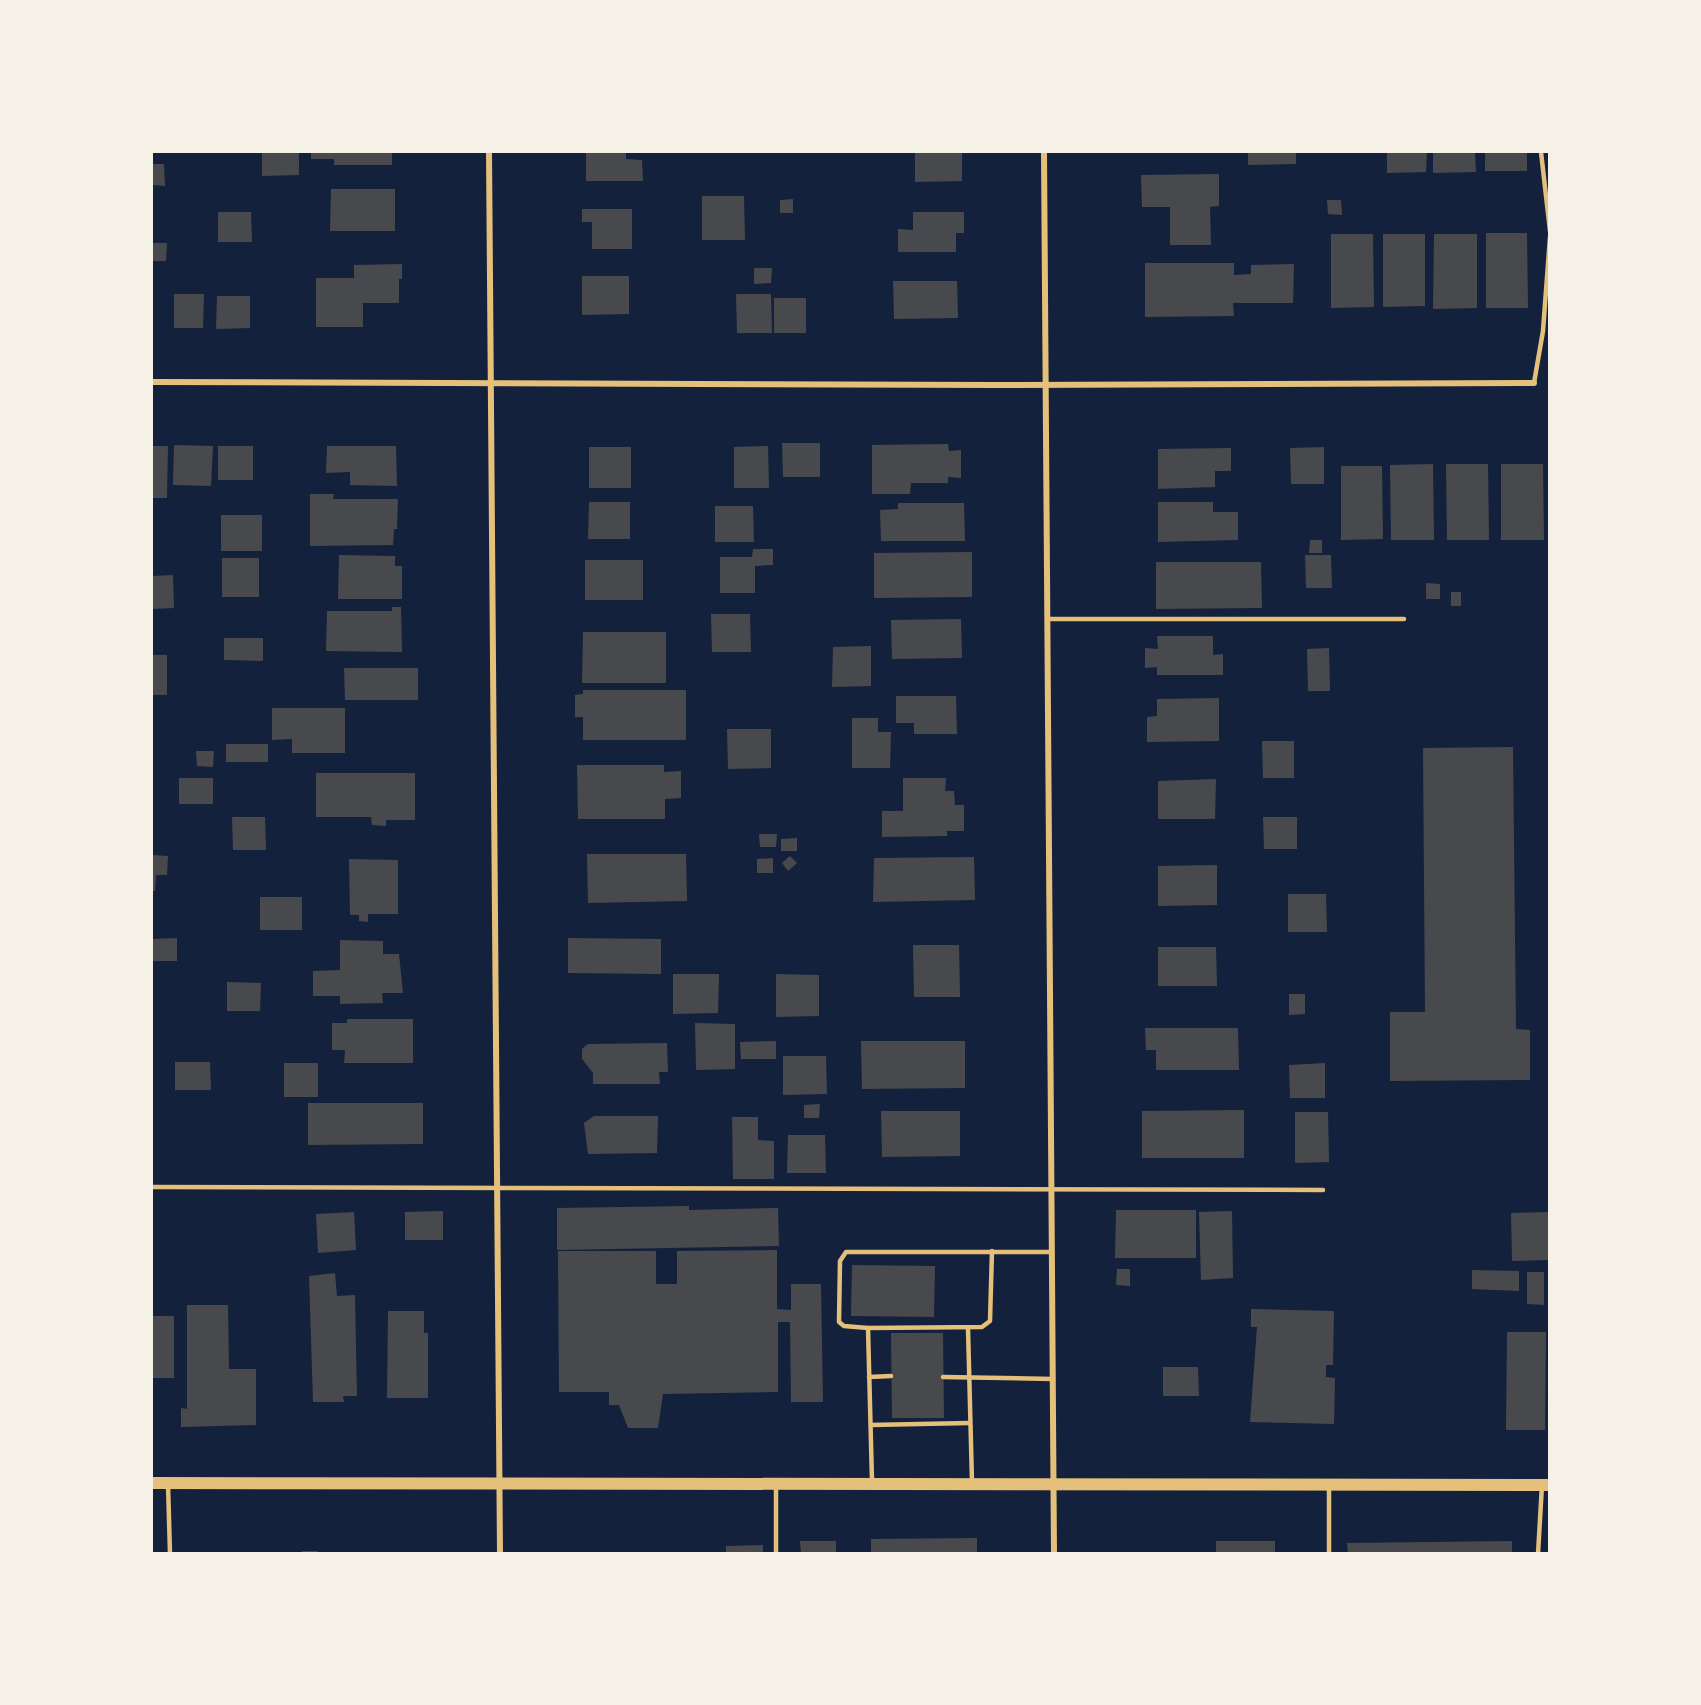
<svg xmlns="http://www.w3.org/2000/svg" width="1701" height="1705" font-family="'Titillium Web',sans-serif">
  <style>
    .building { fill: #48494c }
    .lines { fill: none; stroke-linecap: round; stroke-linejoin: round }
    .service { stroke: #e5c07b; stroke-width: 4.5 }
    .minor { stroke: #e5c07b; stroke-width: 6 }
    .secondary { stroke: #e5c07b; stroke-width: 12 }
  </style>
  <rect width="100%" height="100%" fill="#14213d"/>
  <g class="building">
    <path d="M262,152H299V175L262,176Z"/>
    <path d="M311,152H392V165H334V159H311Z"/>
    <path d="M586,152H626V159L642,160L643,181H586Z"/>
    <path d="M915,152H962V181L915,182Z"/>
    <path d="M1248,152H1296V164L1248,165Z"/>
    <path d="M1387,152H1427L1426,172L1387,173Z"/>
    <path d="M1433,152H1475L1476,172L1433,173Z"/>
    <rect x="1485" y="152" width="42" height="19"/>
    <path d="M152,164H164L165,186L152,185Z"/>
    <path d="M1219,174V206L1210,207L1211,245H1170V207H1142L1141,175Z"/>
    <path d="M331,189H395V231H330Z"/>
    <path d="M702,196H744L745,240H702Z"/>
    <path d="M793,199V213H780V200Z"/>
    <path d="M1327,200H1341L1342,215L1328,214Z"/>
    <path d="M582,209H632V249H592V222H582Z"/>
    <path d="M218,212H251L252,242H218Z"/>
    <path d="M913,212H964V233H956V252H898V229L913,230Z"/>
    <path d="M1486,233H1527L1528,308H1486Z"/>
    <path d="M1331,234H1373L1374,307L1331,308Z"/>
    <path d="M1383,234H1425V306L1383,307Z"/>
    <path d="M1434,234H1477V308L1433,309Z"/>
    <path d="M152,243H167L166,261H152Z"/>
    <path d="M1145,263H1234V275L1251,274V265L1294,264L1293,303H1233L1234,316L1145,317Z"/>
    <path d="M402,264V279H399V303H363V327H316V278H354V265Z"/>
    <path d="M754,268H772L771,283L754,284Z"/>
    <path d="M582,276H629V314L582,315Z"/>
    <path d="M893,281H957L958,318L894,319Z"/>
    <path d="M174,294H204L203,328H174Z"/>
    <path d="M736,294H771L772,333H737Z"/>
    <path d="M217,296H250V328L216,329Z"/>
    <rect x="774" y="298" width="32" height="35"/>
    <path d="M782,443H820V477H783Z"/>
    <path d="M948,444L949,451L961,450V478L948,477V483H911L910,494H872V445Z"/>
    <path d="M174,445L213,446L211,486L173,485Z"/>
    <path d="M152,446H168L167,498H152Z"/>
    <rect x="218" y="446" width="35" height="34"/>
    <path d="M327,446H396L397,486L350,485V472L326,473Z"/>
    <path d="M768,446L769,488H734V447Z"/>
    <rect x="589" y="447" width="42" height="41"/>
    <path d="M1324,447V484H1291L1290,448Z"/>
    <path d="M1231,448V471H1215V487L1158,489V449Z"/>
    <path d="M1433,464L1434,540H1391L1390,465Z"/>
    <path d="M1446,464H1488L1489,540H1447Z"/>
    <path d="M1501,464H1543L1544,540H1501Z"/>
    <path d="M1341,466H1382L1383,539L1341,540Z"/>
    <path d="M310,494H334L333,499H398L397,529H394L393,545L310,546Z"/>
    <path d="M589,502H630V539H588Z"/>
    <path d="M1158,502H1213V512H1238V540L1158,542Z"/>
    <path d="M898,503H964L965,541H881L880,510L898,509Z"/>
    <path d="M715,506H753L754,542H715Z"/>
    <rect x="221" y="515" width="41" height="36"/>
    <path d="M1310,540H1322V553H1309Z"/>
    <path d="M753,549H773V565L755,566V593H720V557H752Z"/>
    <path d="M972,552V597L874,598V553Z"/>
    <path d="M339,555L395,556V566H402V599H338Z"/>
    <path d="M1305,555H1331L1332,588H1306Z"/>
    <rect x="222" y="558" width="37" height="39"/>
    <rect x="585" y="560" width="58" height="40"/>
    <path d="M1156,562H1261L1262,608L1156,609Z"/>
    <path d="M173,575L174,608L152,609V576Z"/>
    <path d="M1426,583L1440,584V599H1426Z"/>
    <rect x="1451" y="592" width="10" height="14"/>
    <path d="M392,607H401L402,652L326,651L327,611H392Z"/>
    <path d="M711,614H750L751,652H712Z"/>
    <path d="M961,619L962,658L892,659L891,620Z"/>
    <path d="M583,632H666V683H582Z"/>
    <path d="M1157,636H1213V655L1223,654V675H1157V667L1145,668V648L1158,649Z"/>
    <path d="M224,638H263V661L224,660Z"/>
    <path d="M871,646V686L832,687L833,647Z"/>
    <path d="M1329,648L1330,691H1308L1307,649Z"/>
    <rect x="152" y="655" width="15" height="40"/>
    <path d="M344,668H418V700H345Z"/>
    <path d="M583,690H686V740H583V717H575V695L583,694Z"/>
    <path d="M896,696H956L957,734H914V723H896Z"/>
    <path d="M1219,698V741L1147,742V717L1157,716V699Z"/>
    <path d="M272,708H345V753H292V739L272,740Z"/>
    <path d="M852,718H878V732H891L890,768H852Z"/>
    <path d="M727,729H771V768L728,769Z"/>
    <path d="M1262,741H1294V778H1263Z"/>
    <rect x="226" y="744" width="42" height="18"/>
    <path d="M1513,747L1516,1029L1530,1030V1080L1390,1081V1012H1425L1423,748Z"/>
    <path d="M196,751H214L213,767L197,766Z"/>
    <path d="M577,765H664V772L681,771V798L665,799V819H578Z"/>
    <path d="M316,773H415V820H386V826L372,825L371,817H316Z"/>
    <rect x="179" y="778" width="34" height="26"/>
    <path d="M903,778H946L945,791H954L955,805H964V831H947V836L882,837V811H903Z"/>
    <path d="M1216,779L1215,819H1158V781Z"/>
    <path d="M232,817H265L266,850H233Z"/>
    <path d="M1263,817H1297V849H1264Z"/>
    <path d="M759,834H777L776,847H760Z"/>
    <path d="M797,838V851H781V839Z"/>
    <path d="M587,854H686L687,901L588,903Z"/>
    <path d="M152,855L168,856L167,875H156L155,891H152Z"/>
    <path d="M790,856L797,863L788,871L782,863Z"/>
    <path d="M974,857L975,900L873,902L874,858Z"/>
    <path d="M773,858V873H757V859Z"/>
    <path d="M349,859L398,860V914H368V922L359,921V915H350Z"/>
    <path d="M1217,865V905L1158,906V866Z"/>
    <path d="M1288,894H1326L1327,932H1288Z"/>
    <rect x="260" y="897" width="42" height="33"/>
    <path d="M177,938V961H152V939Z"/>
    <path d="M568,938L661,939V974L568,973Z"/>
    <path d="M340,940L383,941V954H399L403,993H382L383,1003L340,1004V996H313V971L340,970Z"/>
    <path d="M913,945H959L960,997H914Z"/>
    <path d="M1158,947H1216L1217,986H1158Z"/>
    <path d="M673,974H719L718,1013L673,1014Z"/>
    <path d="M776,974L819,975V1016L776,1017Z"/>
    <path d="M227,982L261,983L260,1011H227Z"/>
    <path d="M1289,994H1305V1014L1289,1015Z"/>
    <path d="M347,1019H413V1063H344L345,1050H332V1023H347Z"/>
    <path d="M695,1023L735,1024V1069L696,1070Z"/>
    <path d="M1145,1028H1238L1239,1070H1156V1050H1146Z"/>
    <path d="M776,1041V1059H741L740,1042Z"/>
    <path d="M861,1041H965V1088L862,1089Z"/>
    <path d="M667,1043L668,1072H659L660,1084H593V1073L582,1059V1049L588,1044Z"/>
    <path d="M783,1056H826L827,1094L783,1095Z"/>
    <path d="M175,1062H210L211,1090H175Z"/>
    <rect x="284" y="1063" width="34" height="34"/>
    <path d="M1325,1063V1098H1290L1289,1065Z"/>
    <path d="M308,1103H423V1144L308,1145Z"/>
    <path d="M820,1104L819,1118H804V1105Z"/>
    <path d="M1244,1110V1158H1142V1111Z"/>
    <path d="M881,1111H960V1156L882,1157Z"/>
    <path d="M1295,1112H1328L1329,1162L1295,1163Z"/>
    <path d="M594,1116H658L657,1153L588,1154L584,1123Z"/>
    <path d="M732,1117H758V1140L774,1141V1179H733Z"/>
    <path d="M788,1135H825L826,1173H787Z"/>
    <path d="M689,1206V1210L778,1208L779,1246L557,1250V1208Z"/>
    <path d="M1116,1210H1196V1258H1115Z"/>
    <path d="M443,1211V1240H405V1212Z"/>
    <path d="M1232,1211L1233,1278L1201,1280L1199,1212Z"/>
    <path d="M354,1212L356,1250L318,1253L316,1214Z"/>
    <path d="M1550,1212V1260L1512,1261L1511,1213Z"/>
    <path d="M777,1250V1309L791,1310V1284H821L823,1402H791L790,1322H778V1392L663,1394L658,1428H628L619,1405H609V1392H559L558,1251H656V1284H677V1251Z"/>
    <path d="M852,1265L935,1266L934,1317L851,1316Z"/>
    <path d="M1117,1269H1130V1286L1116,1285Z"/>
    <path d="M1472,1270L1519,1271V1291L1472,1289Z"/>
    <path d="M1527,1272H1544V1305L1527,1304Z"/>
    <path d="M335,1273L337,1296L355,1295L357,1396H343L344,1402H313L309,1276Z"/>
    <path d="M187,1305H228L229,1369H256V1425L181,1427V1408L187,1409Z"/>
    <path d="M1251,1309L1334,1311L1333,1365H1326V1377L1335,1378L1334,1424L1250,1422L1257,1327H1251Z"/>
    <path d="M388,1311H424V1333H428V1398H387Z"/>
    <rect x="152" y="1316" width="22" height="62"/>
    <path d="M1507,1332H1546L1545,1430H1506Z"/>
    <path d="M891,1333H943L944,1418H892Z"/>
    <path d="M1163,1367H1198L1199,1396H1163Z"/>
    <path d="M977,1538V1554H871V1539Z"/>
    <path d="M800,1541H836V1554H801Z"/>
    <rect x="1216" y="1541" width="59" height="13"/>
    <path d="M1512,1541V1554H1348L1347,1543Z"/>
    <path d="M763,1545V1554H726V1546Z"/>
    <rect x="302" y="1551" width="16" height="3"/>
  </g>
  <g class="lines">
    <g class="service">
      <path d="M1541,152L1550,231"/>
      <path d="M1534,383L1543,331L1550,237"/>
      <path d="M1048,619H1404"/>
      <path d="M152,1187L1323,1190"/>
      <path d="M868,1328L982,1327L990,1321L992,1251"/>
      <path d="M968,1328L972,1482"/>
      <path d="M869,1377L891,1376"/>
      <path d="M943,1377L1053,1379"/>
      <path d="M871,1425L969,1423"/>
      <path d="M872,1481L868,1328L844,1326L839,1322L840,1261L846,1252H1052"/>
      <path d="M168,1484L170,1554"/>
      <path d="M776,1487V1554"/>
      <path d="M1329,1487V1554"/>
      <path d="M1538,1554L1542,1485"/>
    </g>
    <g class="minor">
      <path d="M489,152L500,1554"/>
      <path d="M1044,152L1054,1554"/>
      <path d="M152,382L999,385L1534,383"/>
    </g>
    <path class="secondary" d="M152,1483L1550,1485"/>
  </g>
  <rect width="1701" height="1705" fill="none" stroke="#f6f1e7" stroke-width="306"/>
</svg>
